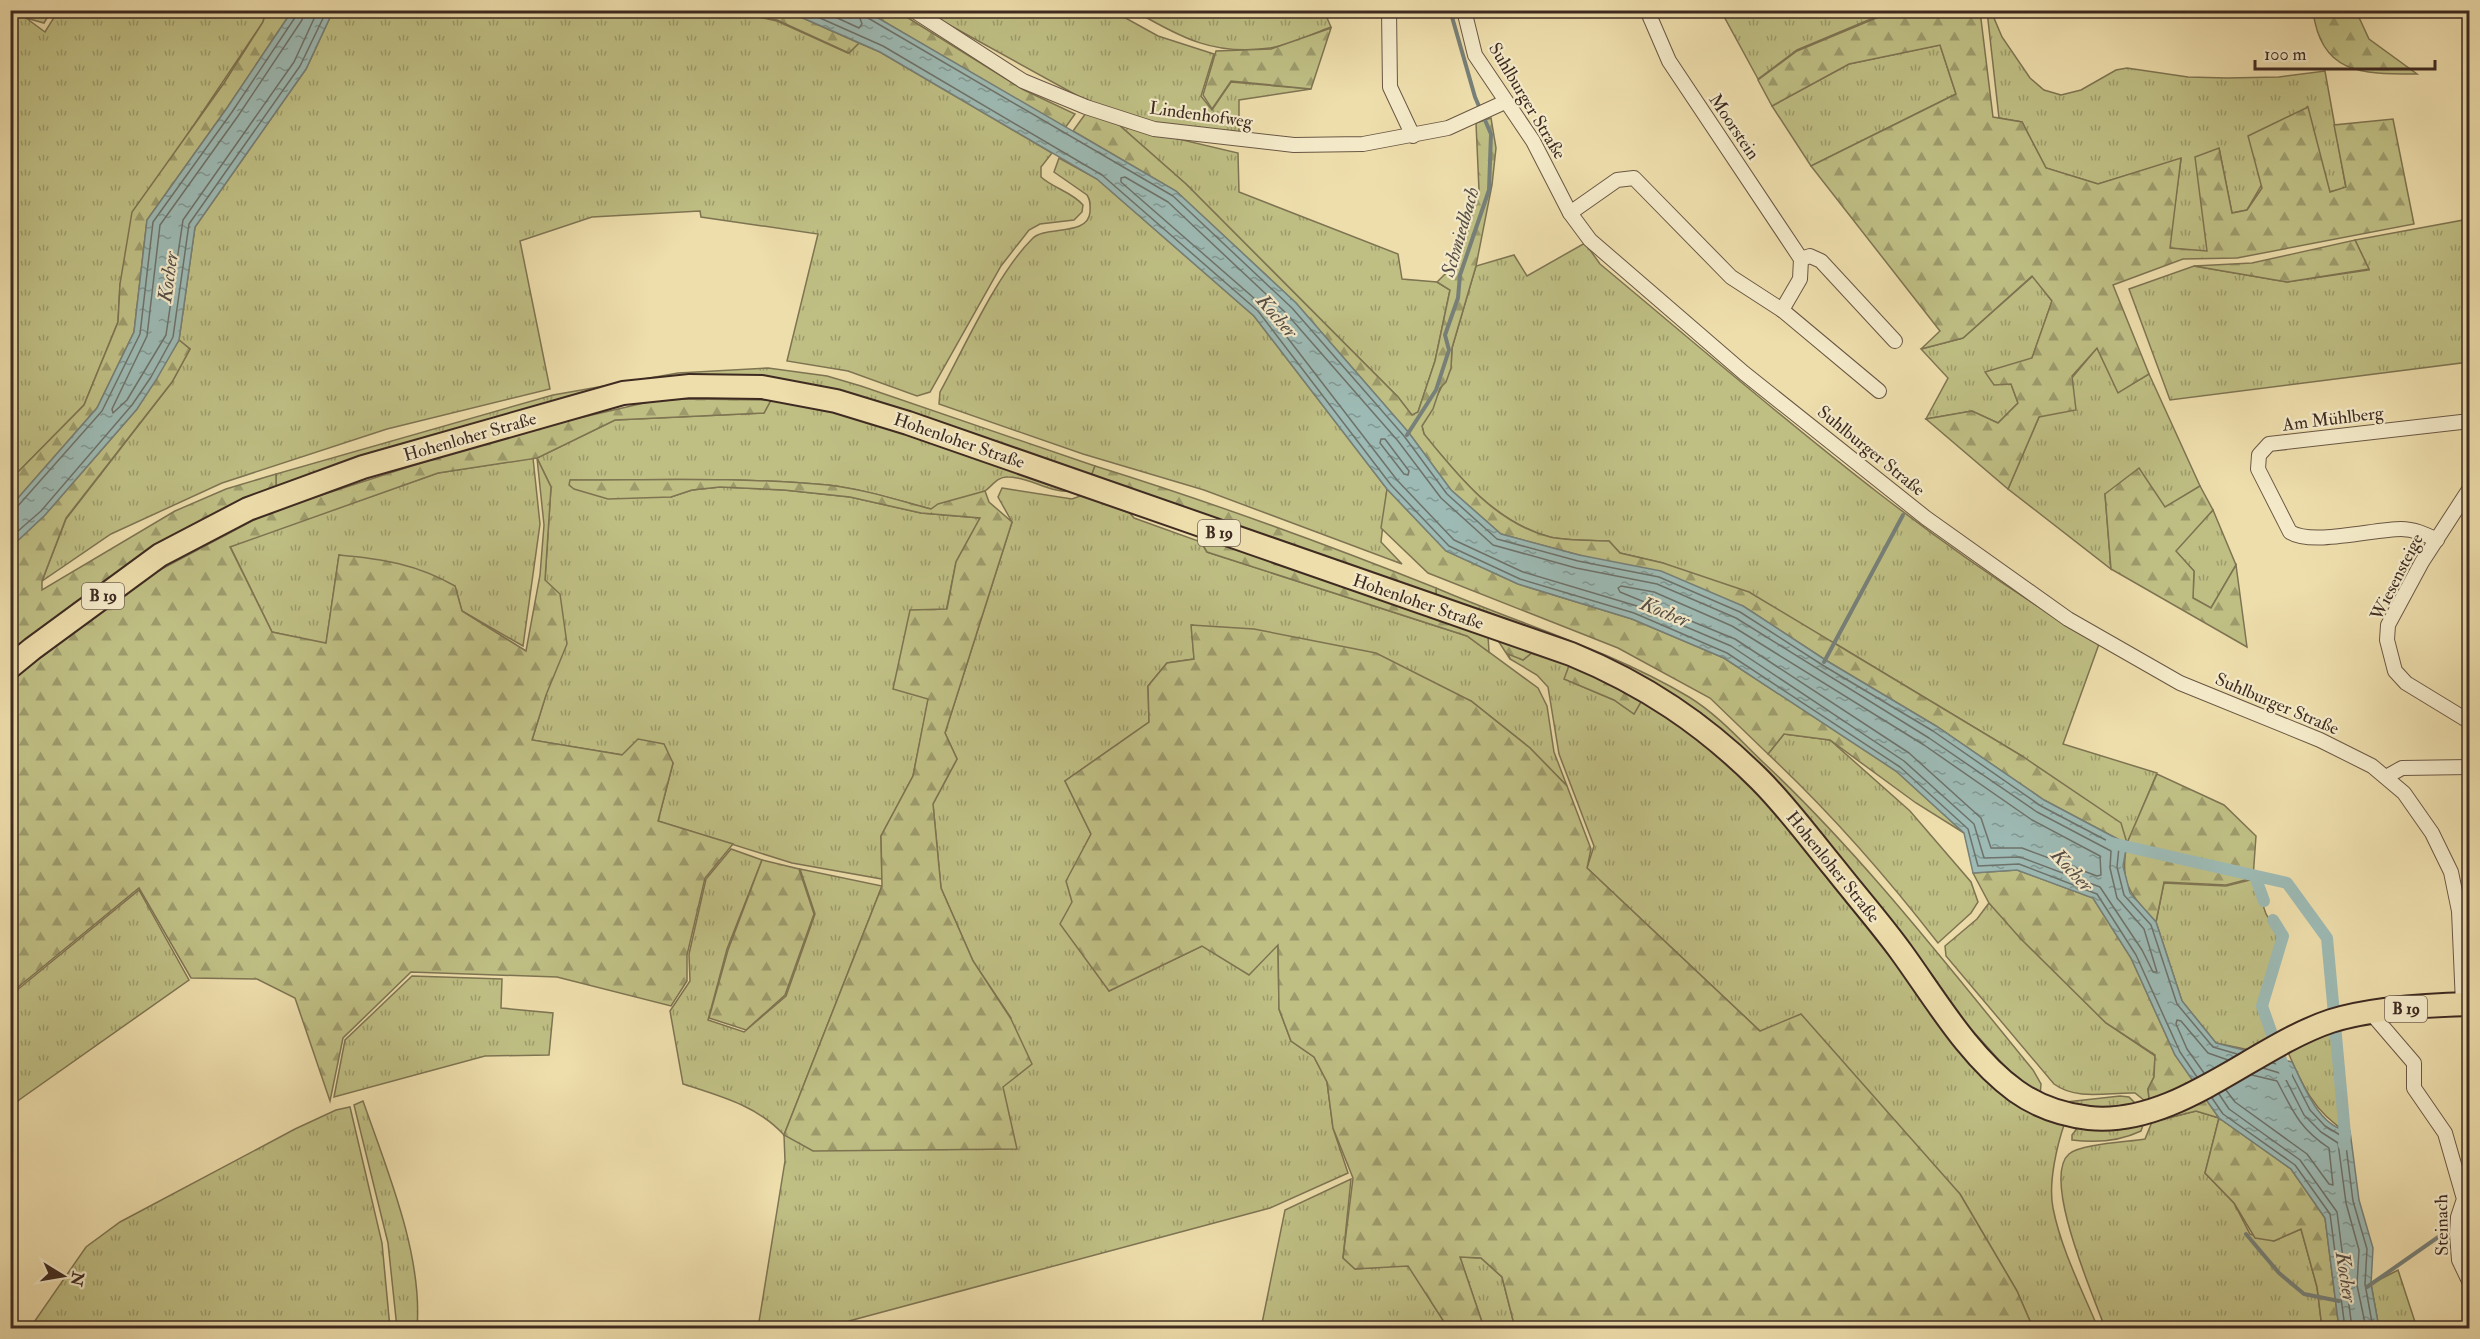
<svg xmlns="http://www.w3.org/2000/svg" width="2480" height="1339" font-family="'IM FELL Double Pica',serif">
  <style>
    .grass { fill: url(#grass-tufts); stroke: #7e7452; stroke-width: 1.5 }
    .forest { fill: url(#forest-firs); stroke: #7e7452; stroke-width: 1.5; fill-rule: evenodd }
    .water { fill: url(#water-ripples); stroke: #778079; stroke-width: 1.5 }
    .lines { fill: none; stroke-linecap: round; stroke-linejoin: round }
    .shore { stroke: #6e726a; stroke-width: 1.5 }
    .stream { stroke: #778079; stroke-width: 4 }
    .canal { stroke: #9dbab4; stroke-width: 12 }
    .minor-casing { stroke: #6a5744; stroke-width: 16 }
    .primary-casing { stroke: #3e2a21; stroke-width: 26 }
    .minor { stroke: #f4eac9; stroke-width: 14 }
    .primary { stroke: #eedeac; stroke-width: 22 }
    .labels { text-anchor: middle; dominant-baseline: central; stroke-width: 4.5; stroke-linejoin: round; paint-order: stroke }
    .shield { fill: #f4eac9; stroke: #756453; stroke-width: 1.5 }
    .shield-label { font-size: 16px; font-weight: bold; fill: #3e2a21 }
    .street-label { font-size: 18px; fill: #3e2a21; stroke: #f4eac9 }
    .water-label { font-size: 20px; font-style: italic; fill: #564e46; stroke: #f4eac9 }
  </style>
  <defs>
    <pattern id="grass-tufts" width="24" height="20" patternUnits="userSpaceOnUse" patternTransform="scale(1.5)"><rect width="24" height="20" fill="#bfbf84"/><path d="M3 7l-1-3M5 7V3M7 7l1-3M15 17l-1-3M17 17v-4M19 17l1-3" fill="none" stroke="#9d9b6c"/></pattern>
    <pattern id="forest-firs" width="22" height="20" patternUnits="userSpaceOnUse" patternTransform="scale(1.5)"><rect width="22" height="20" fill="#bfbf84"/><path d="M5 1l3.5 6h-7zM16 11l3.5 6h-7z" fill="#9d9b6c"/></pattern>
    <pattern id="water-ripples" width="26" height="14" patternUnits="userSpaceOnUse" patternTransform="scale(1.5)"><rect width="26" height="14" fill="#9dbab4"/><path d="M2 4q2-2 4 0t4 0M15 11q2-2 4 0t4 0" fill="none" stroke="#819792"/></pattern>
  </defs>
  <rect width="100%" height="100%" fill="#eedeac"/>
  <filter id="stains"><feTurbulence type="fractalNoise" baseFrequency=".00333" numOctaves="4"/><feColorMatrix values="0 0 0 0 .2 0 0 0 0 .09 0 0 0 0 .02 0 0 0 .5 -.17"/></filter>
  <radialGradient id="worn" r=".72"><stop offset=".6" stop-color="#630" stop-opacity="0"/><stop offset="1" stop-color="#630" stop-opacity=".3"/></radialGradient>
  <g class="grass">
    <path d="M726,10L777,21L848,53L859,43L880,52L1052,153L1041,167V177C1053,188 1072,192 1083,205L1082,212L1074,220L1040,224L1029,230L1001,266L930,392L917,396L848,371L787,361L818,234L701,217L700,211L592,217L520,241L550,389L387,429L222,483L111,534L42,581L66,519L172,382L190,349L179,340L195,227L306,69L333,11Z"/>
    <path d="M11,11L26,18L18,11H51L44,23L26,18L45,32L58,11H266L263,22L179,147L120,284L118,322L84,405L16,474L11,497Z"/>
    <path d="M924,11H1113L1158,36L1214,54L1201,96L1212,110L1231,82L1311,89L1239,100V134L1154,125L1087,101Z"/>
    <path d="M1135,11H1324L1331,27C1312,34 1290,45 1270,48C1215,56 1181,38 1135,11Z"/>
    <path d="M1721,11H1890L1797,50L1758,79Z"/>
    <path d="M1987,11H1991L2002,37L2030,78L2044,90L2061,95L2081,90L2116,70L2127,68L2188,77L2227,78L2279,77L2325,71L2346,188L2329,192L2307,107L2247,210L2232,213L2219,148L2207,252L2169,248L2181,159L2098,184L2046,168L2022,122L1999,118Z"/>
    <path d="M1940,45L1956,94L1811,166L1772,106L1849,64Z"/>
    <path d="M1119,125L1238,153L1239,192L1398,254L1402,279L1437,282L1450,290L1435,361L1418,412L1412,416L1398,397L1186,184Z"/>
    <path d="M1059,158L1097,179L1254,316L1387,489L1381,542L1402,564L1204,490L1083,454L939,404L940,392C964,348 997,274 1032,239C1045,225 1088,237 1090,212C1090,205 1091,201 1087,195L1054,172Z"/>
    <path d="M2469,219V362L2170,400L2129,289L2194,266L2287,282L2369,270L2355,240Z"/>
    <path d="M1585,243L1600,264C1761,398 1918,538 2099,644L2063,744L2157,773L2127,844L2022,756L1836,644L1663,563L1620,553L1609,541C1590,540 1568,541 1550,537C1495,522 1458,476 1424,434L1422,426L1451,368L1452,348L1476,266L1514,255L1527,276Z"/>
    <path d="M2033,276L2052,301L2032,358L2011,384L2018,403L1998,423L1972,411L1926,419L1948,378L1921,349L1963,338Z"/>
    <path d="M2097,348L2118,392L2149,374L2200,486L2165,508L2105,494L2111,569L2008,489L2039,417Z"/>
    <path d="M768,368L827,376L861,386L1095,466L1090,479L882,403L838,392L702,380L276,492V474L553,395L678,373Z"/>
    <path d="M771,400L842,412L1073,491C1050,494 1031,477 1008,477C998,476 992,486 985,491C968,500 947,498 931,509C897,500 863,489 828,485C742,477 656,480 570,480L671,497L692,490L720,487L784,490L850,497L921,513L980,518L956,562L913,776L881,836L882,879L792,863L658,821L673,763L532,740L546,695L545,580L551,487L537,458L615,420L764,413Z"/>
    <path d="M533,458L540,524L523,646L462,611L455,586L339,555L326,644L272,632L230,546L438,473Z"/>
    <path d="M1002,488L1072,499L1083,495L1128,511L1134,518L1201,542L1207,552L1467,636L1538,688L1547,706L1554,752L1567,786L1530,748L1471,701L1192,625L1194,659L1167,663L1148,686L1149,722L1065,781L1091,834L1067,881L1109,991L1202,946L1278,944L1279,1009L1291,1041L1314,1057L1327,1082L1333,1128L1348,1173L1270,1208L849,1321L833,1328H758L785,1161L784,1135C758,1106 720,1096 683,1084L670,1011L690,981L689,954L706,879L731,849L762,860L727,949L708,1020L744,1032L786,996L815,914L800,869L882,886L784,1135L1003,1087L1011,1018L973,961L941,888L933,804L957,759L945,733L1012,522L998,497Z"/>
    <path d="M2213,510L2236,565L2211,608L2193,598L2194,571L2175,551Z"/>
    <path d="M1436,588C1520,624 1610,650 1689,697C1718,715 1740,740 1764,763C1863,856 1947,965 2033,1070L2041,1084L2040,1096L2010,1072L1971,1029L1719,729L1436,598Z"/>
    <path d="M1534,651L1570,663L1565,679L1614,700L1634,714L1642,700L1684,727L1719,755L1762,797L1952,1034L2065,1122C2057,1145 2048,1183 2053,1208C2061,1249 2082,1290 2098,1328H2033L2017,1291L1960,1194L1760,1031L1587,868L1594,846L1559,754L1548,687L1537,675L1510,659L1508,653L1523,660Z"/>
    <path d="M1784,734L1830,740L1910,811L1971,882L1978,902L1971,913L1938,943C1886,876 1830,812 1768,754Z"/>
    <path d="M2254,879L2266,914L2280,937L2259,1009L2278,1056L2216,1043L2182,1001L2156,922L2164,883L2226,886Z"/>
    <path d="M139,890L189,980L19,1100L11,1110V995Z"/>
    <path d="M1989,903L2106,1023L2155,1056L2154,1077L2148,1089L2149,1100L2145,1101L2135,1093C2109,1092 2077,1101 2054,1084L1946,956L1945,946L1977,919Z"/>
    <path d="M412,976L502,979L501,1008L553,1013L549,1055L485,1056L334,1097L345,1040Z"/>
    <path d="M2334,1011L2338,1094L2347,1132C2309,1110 2298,1074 2281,1036Z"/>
    <path d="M2120,1096L2129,1097L2138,1106L2092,1108L2066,1102Z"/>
    <path d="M363,1101C387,1170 423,1255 417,1328H397L388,1243L354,1105Z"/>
    <path d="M350,1107L382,1243L390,1328H30L86,1247L120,1222L295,1129L336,1110Z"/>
    <path d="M2196,1111L2219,1118L2205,1173L2234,1203L2250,1234L2274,1241L2301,1229L2317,1287L2322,1328H2105C2094,1297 2041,1178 2069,1154C2080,1144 2128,1142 2145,1139L2152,1122Z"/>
    <path d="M2141,1122L2143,1125L2141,1131C2120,1141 2095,1143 2072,1140V1135L2078,1127Z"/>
    <path d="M1351,1179L1343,1258L1355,1269L1408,1265L1448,1328H1261L1285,1210Z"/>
    <path d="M1460,1257L1481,1258L1502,1277L1515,1328H1484Z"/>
    <path d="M2398,1270L2417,1328H2379L2371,1284Z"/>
  </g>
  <g class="forest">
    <path d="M266,11H292L227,108L147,220L134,332L97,408L11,506L16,474L84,405L118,322L120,284L132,212L224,83L263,22Z"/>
    <path d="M727,11H787L859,43L849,53L777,20Z"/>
    <path d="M866,11H897L1024,90L1075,114L1065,128Z"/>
    <path d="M1893,11H1980L1993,117L2022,122L2046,168L2098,184L2181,158L2170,248L2207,251L2195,157L2219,148L2232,213L2247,210L2262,188L2248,136L2308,107L2330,192L2346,187L2334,125L2393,119L2414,224L2237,258L2183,259L2113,285L2149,374L2118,393L2097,348L2072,376L2076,410L2039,417L2008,489L1926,419L1972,411L1998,423L2018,403L2011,384L1994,385L1985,372L2032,358L2052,301L2032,276L1963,338L1921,349L1940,331L1811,166L1956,94L1940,45L1849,64L1772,106L1758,80L1797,51Z"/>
    <path d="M2313,11H2356L2369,39L2417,74C2363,74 2321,75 2313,11Z"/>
    <path d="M1331,28L1311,89L1231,81L1212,109L1203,95L1216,51L1271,49Z"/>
    <path d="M1086,113L1119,125L1186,184L1398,397L1412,415L1418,412L1435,361L1450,290L1437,282L1450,269L1458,234L1468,231L1479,190L1476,123L1491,118L1496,148L1492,185L1476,266L1452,348L1451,368L1446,382L1440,388L1433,409L1422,426L1424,434C1458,476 1495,523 1550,537C1568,541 1591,540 1609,541L1620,553L1663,563L1749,592L2022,756L2121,823L2127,843L2157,774L2224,805L2256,836L2253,878L2226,885L2164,882L2156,922C2130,893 2119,885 2127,844L2044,800L1936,726L1827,661L1743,606L1579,555L1501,534L1451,490L1409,433L1296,303L1176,191L1073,131Z"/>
    <path d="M2355,240L2369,269L2287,282L2194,266L2252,263Z"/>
    <path d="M179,340L190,349L172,382L66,518L42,581V590L175,511L226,489L276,474V492L11,658V547L45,515L137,409Z"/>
    <path d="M690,399L771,400L764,413L615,420L537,458L551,487L545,580L560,594L567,644L546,695L532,740L622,755L638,739L664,744L673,763L658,821L733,844L705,878L687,955V981L671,1006L557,977L411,972L343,1038L330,1101L295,998L257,979L191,978L139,888L11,993V681L137,582L269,512L514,433L657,400ZM537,458L544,525L540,575L526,651L462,611L455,586C416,564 383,559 339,555L326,643L272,632L230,547L438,473Z"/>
    <path d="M1095,466C1211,502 1323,543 1436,588V598L1090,479Z"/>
    <path d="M2139,468L2165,507L2200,486L2213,510L2176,551L2194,571L2193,598L2211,608L2236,565L2247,647L2111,569L2105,494Z"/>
    <path d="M570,480C656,480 742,477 828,485C863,489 897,500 931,509L938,504L985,491L989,502L1012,522L945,733L957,759L933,804L941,888L973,961L1011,1019L1032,1064L1003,1087L1017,1149L813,1151L784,1135L882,886L881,836L913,776L928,699L893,689L910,610L947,609L956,562L980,518L921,513L850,497L784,490L720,487L692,490L671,497L608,499L574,489L569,485Z"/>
    <path d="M1387,489L1446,551L1518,584L1632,619L1724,658L1896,771L1964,833L1916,803L1830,740L1784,734L1768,754L1710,698L1618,648L1428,573L1381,528Z"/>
    <path d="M1201,542H1221L1488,635L1489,652L1467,636L1207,552Z"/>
    <path d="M1191,625L1254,629L1376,653L1471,701L1530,748L1567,786L1591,849L1587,868L1760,1031L1801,1014L1960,1194L2017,1291L2033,1328H1515L1502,1277L1481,1258L1460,1257L1484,1328H1448L1408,1266L1355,1269L1343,1258L1353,1178L1333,1128L1327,1082L1314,1057L1291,1041L1279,1009L1278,945L1249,975L1202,946L1109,991L1060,924L1072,902L1066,881L1091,834L1065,781L1149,722L1148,686L1167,663L1194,659Z"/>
    <path d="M1497,639L1534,651L1523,660L1508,654L1510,659Z"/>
    <path d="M1570,663L1642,700L1634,714L1614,700L1564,679Z"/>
    <path d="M762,860L799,869L814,914L785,995L746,1030L709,1018L728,950Z"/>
    <path d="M2017,870L2093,898L2131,958L2175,1055L2219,1118L2291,1169L2325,1218L2339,1328H2322L2317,1287L2301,1229L2274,1241L2255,1238L2234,1203L2205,1173L2219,1118L2196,1111L2152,1122L2148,1089L2154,1077L2155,1055L2106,1023L2020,938L1989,903L1973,873Z"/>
  </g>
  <g class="water">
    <path d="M292,11H333L306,69L195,227L179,340L156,380L137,409L45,515L11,547V506L97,408L134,332L147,220L227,108Z"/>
    <path d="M787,11H866L1176,191L1296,303L1409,433L1451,490L1501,534L1579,555L1661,571L1743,606L1827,661L1936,726L2044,800L2127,844L2123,866L2130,893L2156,922L2182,1001L2216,1043L2292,1062C2304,1085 2319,1129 2350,1131L2359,1200L2373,1248L2371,1284L2379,1328H2339L2325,1218L2291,1169L2219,1118L2175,1055L2131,958L2093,898L2017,870L1973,873L1964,833L1896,771L1724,658L1632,619L1518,584L1446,551L1387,489L1254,316L1097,179L880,52Z"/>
  </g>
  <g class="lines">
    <g class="shore">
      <path d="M304,10L302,20L238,116L160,225L147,336L112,409L113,413L127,400L166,335L183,220L294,62L318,10"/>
      <path d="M802,10L883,46L1102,175L1258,311L1391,485L1449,546L1520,579L1634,613L1727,653L1900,767L1968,829L1978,866L2019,864L2097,894L2136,955L2180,1052L2197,1077"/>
      <path d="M820,10L859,28L862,24L857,10"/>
      <path d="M864,10L868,18L1173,196L1292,308L1404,436L1447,494L1497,539L1578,561L1659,577L1740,612L1824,666L1933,731L2041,806L2119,847L2117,867L2124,895L2151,925L2177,1004L2213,1047L2237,1054"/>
      <path d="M1125,177L1168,202L1286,313L1398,441L1441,498L1493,545L1576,568L1657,584L1736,618L1929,738L2037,812L2111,851L2110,868L2117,898L2144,929L2157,972H2153L2142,950L2100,887L2020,857L1984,858L1974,824L1904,761L1731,646L1637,606L1523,572L1454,540L1397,480L1263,306L1121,182V178Z"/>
      <path d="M1381,439H1385L1409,471L1408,475L1404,474L1380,443Z"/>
      <path d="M10,510L17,507L102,411L140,334L153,222L232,112L296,16L297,10"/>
      <path d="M10,538L41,511L132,405L151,377L173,337L189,224L300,66L327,10"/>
      <path d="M1621,586L1654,592L1732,626L1924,745L2032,820L2100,856L2101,875L2097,876L2022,848H1991L1981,818L1909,753L1735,639L1620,592L1618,588Z"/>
      <path d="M2273,1063L2288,1067L2310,1110L2325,1126L2345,1138L2353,1201L2367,1249L2365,1284L2373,1328"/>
      <path d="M2263,1068L2283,1074L2304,1115L2321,1132L2338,1143L2346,1203L2359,1250L2357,1285L2366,1328"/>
      <path d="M2204,1073L2187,1049L2176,1024L2177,1020L2181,1021L2208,1053L2228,1060"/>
      <path d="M2226,1090L2235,1102L2307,1154L2329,1184L2333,1185L2329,1148C2299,1128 2293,1111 2277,1081L2252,1075"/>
      <path d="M2219,1094L2229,1109L2300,1160L2337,1212L2352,1328"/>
      <path d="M2212,1098L2223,1114L2295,1165L2330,1214L2345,1328"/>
    </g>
    <g class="stream">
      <path d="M1407,435L1436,390L1449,350L1445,335L1458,298L1460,275L1489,190L1491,134L1475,97L1450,10"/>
      <path d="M1824,662L1903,515"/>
      <path d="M2246,1234L2279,1273L2304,1294L2339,1301"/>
      <path d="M2367,1287L2454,1226"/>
    </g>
    <g class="canal">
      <path d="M2111,843L2287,883L2327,938L2345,1134L2344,1145"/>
      <path d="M2255,876L2264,901"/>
      <path d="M2273,920L2283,936L2262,1006L2286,1074"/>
    </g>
    <g class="minor-casing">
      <g id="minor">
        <path d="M913,10L1023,81L1086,107L1154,129L1294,145L1363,144L1448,128L1505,102"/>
        <path d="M1389,10L1390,87L1413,136"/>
        <path d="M1464,10L1475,55L1533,141L1570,213L1590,240L1744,373L1926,518L2068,619L2180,683L2320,740L2372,766L2404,793L2432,833L2451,872L2459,911L2463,1004"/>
        <path d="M1570,213L1617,180L1634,178L1731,277L1782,310L1800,279L1801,259L1669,61L1647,10"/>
        <path d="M1801,259L1810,256L1821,261L1895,341"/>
        <path d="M1782,310L1879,391"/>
        <path d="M2470,488L2422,562L2388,625L2387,640L2395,671L2406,683L2470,722"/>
        <path d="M2437,540C2425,534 2414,529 2401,529C2374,529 2312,546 2290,532L2258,469L2259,455L2269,444L2470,421"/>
        <path d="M2386,777L2402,768L2470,767"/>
        <path d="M2371,1013L2414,1063V1088L2445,1133L2464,1199L2458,1217L2457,1234L2459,1260L2470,1283"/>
      </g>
    </g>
    <g class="primary-casing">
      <path id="primary" d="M10,667L32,649L160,555L248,509L363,467L623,393L690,386L762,387L836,401L908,423L1571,654C1644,684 1704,724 1760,780C1788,808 1811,840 1836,870C1858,898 1882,925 1902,953C1936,1000 1969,1057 2016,1091C2037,1106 2064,1115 2089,1118C2176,1127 2253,1047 2331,1021C2369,1009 2429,1005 2470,1004"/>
    </g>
    <use href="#minor" class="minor"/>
    <use href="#primary" class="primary"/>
  </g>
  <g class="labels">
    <g class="shield">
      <rect x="1198" y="520" width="42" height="26" rx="4.5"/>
      <rect x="82" y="583" width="42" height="26" rx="4.5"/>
      <rect x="2385" y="996" width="42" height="26" rx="4.5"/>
    </g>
    <g class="shield-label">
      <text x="1219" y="533">B 19</text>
      <text x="103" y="596">B 19</text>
      <text x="2406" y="1009">B 19</text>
    </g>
    <g class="street-label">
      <text transform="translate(1527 101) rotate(59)">Suhlburger Straße</text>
      <text transform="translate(1201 115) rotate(8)">Lindenhofweg</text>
      <text transform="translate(1734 127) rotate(56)">Moorstein</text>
      <text transform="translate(2333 419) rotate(-7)">Am Mühlberg</text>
      <text transform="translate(470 437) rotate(-16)">Hohenloher Straße</text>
      <text transform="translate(959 441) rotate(19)">Hohenloher Straße</text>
      <text transform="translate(1871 451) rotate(39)">Suhlburger Straße</text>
      <text transform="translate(2397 577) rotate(-63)">Wiesensteige</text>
      <text transform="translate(1418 602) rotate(19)">Hohenloher Straße</text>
      <text transform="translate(2277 704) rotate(23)">Suhlburger Straße</text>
      <text transform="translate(1833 867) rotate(51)">Hohenloher Straße</text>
      <text transform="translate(2442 1225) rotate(-91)">Steinach</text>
    </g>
    <g class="water-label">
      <text transform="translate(1460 232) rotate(-74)">Schmiedbach</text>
      <text transform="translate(168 277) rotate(-82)">Kocher</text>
      <text transform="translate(1277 316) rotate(49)">Kocher</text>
      <text transform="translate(1665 612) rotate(22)">Kocher</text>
      <text transform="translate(2072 870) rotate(47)">Kocher</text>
      <text transform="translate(2346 1277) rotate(81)">Kocher</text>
    </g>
  </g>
  <rect width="2480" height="1339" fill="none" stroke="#eedeac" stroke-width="36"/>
  <rect x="12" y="12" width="2456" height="1315" fill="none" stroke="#3e2a21" stroke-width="3"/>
  <rect x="18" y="18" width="2444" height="1303" fill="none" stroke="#3e2a21" stroke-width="1.5"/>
  <g transform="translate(63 1276) rotate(101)" stroke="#f4eac9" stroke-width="4.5" paint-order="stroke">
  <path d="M0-4.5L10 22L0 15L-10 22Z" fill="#3e2a21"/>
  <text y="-9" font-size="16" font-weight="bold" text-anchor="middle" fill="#3e2a21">N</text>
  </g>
  <path d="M2255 60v9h180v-9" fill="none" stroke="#3e2a21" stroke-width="3"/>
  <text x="2264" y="60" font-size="18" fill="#3e2a21" stroke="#f4eac9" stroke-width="4.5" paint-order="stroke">100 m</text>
  <rect width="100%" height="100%" filter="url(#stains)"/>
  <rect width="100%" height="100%" fill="url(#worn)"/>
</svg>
